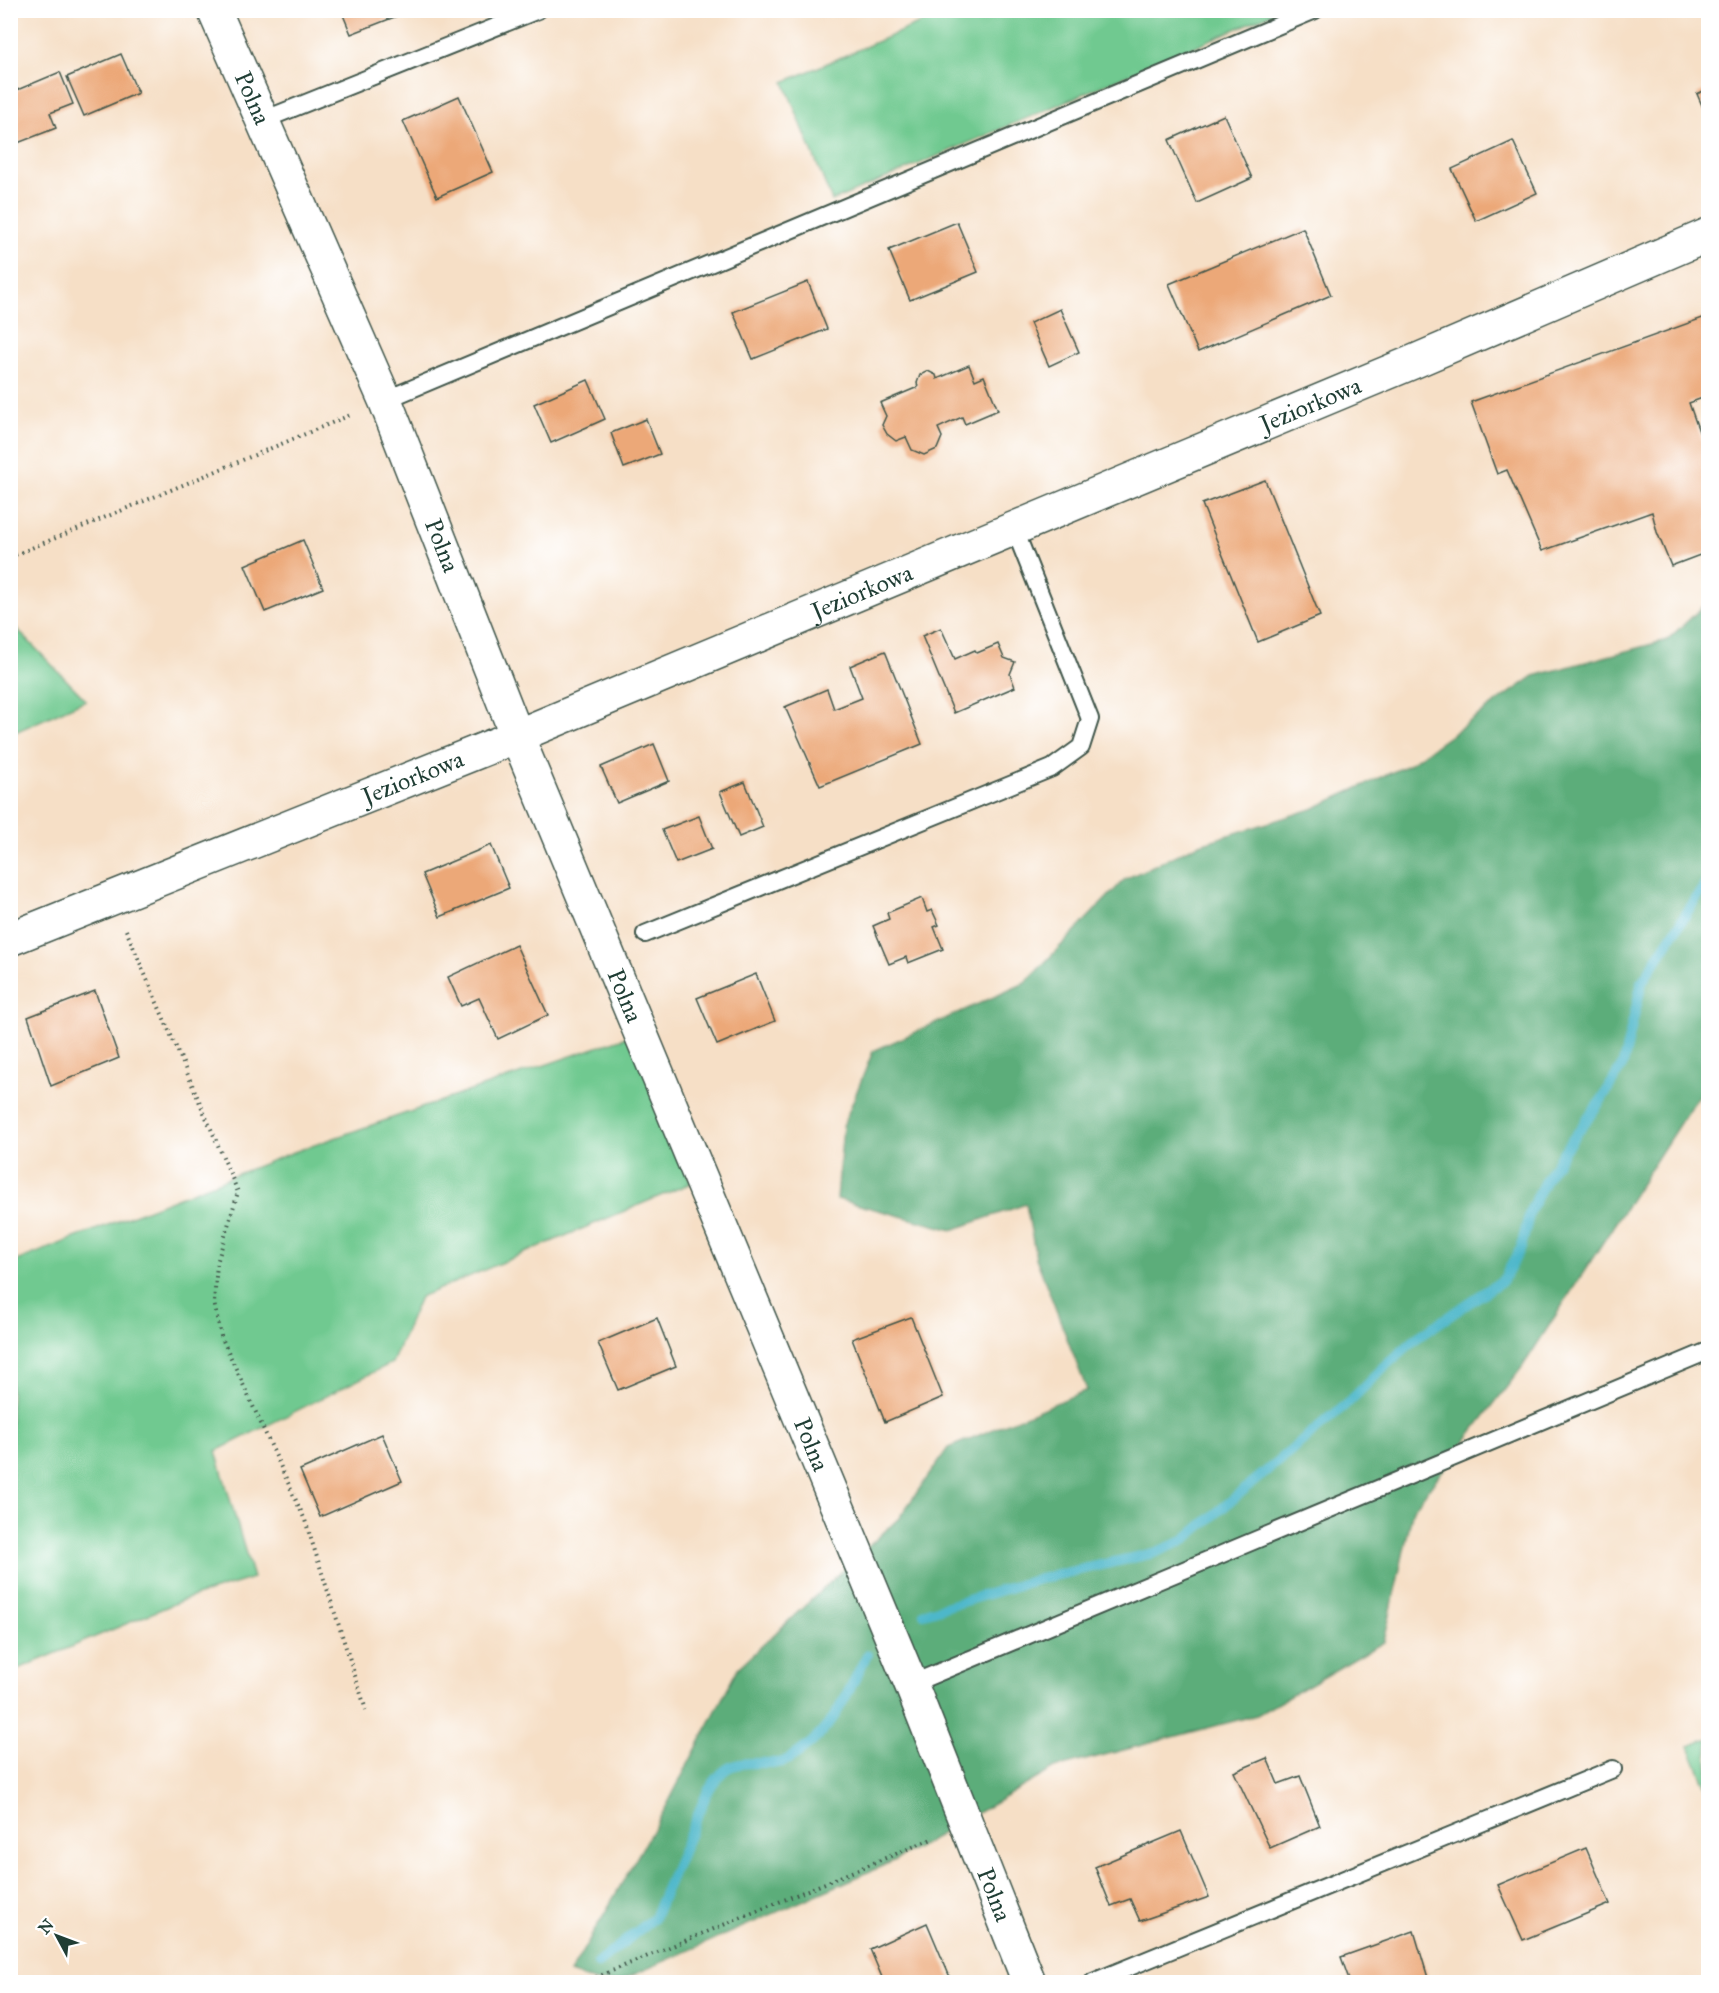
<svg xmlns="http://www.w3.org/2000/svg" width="1719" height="1993" font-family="'IM FELL Great Primer',serif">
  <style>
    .green { fill: #70c990; stroke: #488362; stroke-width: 1.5 }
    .forest { fill: #5cad7a; stroke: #3e7557; stroke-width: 1.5 }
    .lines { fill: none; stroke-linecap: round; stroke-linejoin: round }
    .stream { stroke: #4db7ca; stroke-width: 10 }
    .building { fill: #eca878 }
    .service-casing { stroke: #3f554a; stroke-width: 20 }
    .minor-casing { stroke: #3f554a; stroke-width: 36 }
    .path { stroke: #3f554a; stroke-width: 4; stroke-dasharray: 1.5 4.5; stroke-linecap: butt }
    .service { stroke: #fff; stroke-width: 16 }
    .minor { stroke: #fff; stroke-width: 33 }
    .labels { text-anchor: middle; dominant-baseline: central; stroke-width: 5; stroke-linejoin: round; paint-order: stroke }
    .street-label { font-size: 24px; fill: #1f3d34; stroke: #fff }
  </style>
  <rect width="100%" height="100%" fill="#fff"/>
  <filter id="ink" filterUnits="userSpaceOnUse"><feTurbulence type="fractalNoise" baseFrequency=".0167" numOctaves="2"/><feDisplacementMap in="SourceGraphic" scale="12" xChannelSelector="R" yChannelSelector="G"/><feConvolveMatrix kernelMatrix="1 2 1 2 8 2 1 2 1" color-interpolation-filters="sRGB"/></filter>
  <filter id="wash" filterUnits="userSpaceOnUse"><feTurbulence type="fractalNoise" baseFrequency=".008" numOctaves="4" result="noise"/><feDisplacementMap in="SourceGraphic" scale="24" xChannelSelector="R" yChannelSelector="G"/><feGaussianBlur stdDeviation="1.35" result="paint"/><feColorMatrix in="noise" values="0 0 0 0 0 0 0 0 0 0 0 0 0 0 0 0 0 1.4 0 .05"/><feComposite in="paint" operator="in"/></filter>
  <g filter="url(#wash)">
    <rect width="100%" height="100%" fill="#f6dfc6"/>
    <g class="green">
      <path d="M948,11V10L1278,11L832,201L784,82Z"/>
      <path d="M11,623L86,700L11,734H10Z"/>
      <path d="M632,1035L691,1183L420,1297L392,1363L216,1451L253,1578L183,1600L11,1672V1263L291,1153Z"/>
      <path d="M1708,1739V1792L1689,1746Z"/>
    </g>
    <path class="forest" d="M1708,602V1082L1693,1103L1523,1366L1413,1509L1384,1642L1257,1715L1055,1768L896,1860L617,1982H595L570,1973L667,1805L738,1668L899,1518L948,1448L1087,1390L1036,1258L1026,1204L952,1230L837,1199L843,1126L873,1051L1025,983L1125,879L1197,845L1312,809L1408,765L1534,676L1667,640Z"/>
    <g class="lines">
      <g class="stream">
        <path d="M924,1613L1039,1579L1154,1553L1183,1541L1350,1401L1384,1367L1418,1337L1503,1280L1521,1248L1530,1211L1546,1179L1564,1151L1602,1099L1623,1064L1642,982L1708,880"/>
        <path d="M598,1963L654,1918L707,1793C725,1762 734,1763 767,1763C773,1763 780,1764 785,1761C832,1736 844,1699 867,1655"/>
      </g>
    </g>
    <g id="blocks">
      <g class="building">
        <path d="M341,10H410V11L351,34Z"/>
        <path d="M121,54L138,93L84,116L67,77Z"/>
        <path d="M60,72L73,104L50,113L56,128L10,146V93Z"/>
        <path d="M1708,89V119L1697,94Z"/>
        <path d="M459,96L493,172L437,197L403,121Z"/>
        <path d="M1224,115L1252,178L1197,203L1169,140Z"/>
        <path d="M1513,141L1537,193L1476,221L1452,169Z"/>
        <path d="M957,222L978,272L910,300L889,250Z"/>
        <path d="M1303,228L1331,295L1198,352L1169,284Z"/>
        <path d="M808,282L827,329L753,359L733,312Z"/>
        <path d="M1060,309L1079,352L1049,366L1030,323Z"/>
        <path d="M1708,316V396L1689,403L1708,457V552L1671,566L1657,532L1652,512L1542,551L1507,470L1497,474L1471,402Z"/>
        <path d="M969,365L975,380L984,376L998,410L965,424L962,417L938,428L942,437L937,449L924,455L912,450L906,437L896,441L887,434L882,425L886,416L880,403L918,387L917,383L920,375L928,371L936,375L937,379Z"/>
        <path d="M588,380L605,419L551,443L534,404Z"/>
        <path d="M646,419L660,454L624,468L611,433Z"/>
        <path d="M1265,480L1320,616L1258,642L1202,504Z"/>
        <path d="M303,540L323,588L265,612L245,565Z"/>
        <path d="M941,628L955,659L975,650L977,653L998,644L1004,658L1015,662L1010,674L1015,687L954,713L922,636Z"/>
        <path d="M885,651L922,744L820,786L785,707L827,689L834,709L862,698L850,666Z"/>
        <path d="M654,744L669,781L617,803L601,767Z"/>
        <path d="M745,782L763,827L739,837L720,792Z"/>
        <path d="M699,816L712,849L676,863L662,830Z"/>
        <path d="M491,845L509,888L440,917L422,874Z"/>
        <path d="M922,898L927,912L932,910L939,925L934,927L943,949L908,963L906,957L889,964L873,926L889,919L887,913Z"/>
        <path d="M516,945L548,1015L498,1039L479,998L461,1006L448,977Z"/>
        <path d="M756,974L775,1021L717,1045L697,998Z"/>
        <path d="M95,991L119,1058L51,1086L28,1017Z"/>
        <path d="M911,1317L943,1397L885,1422L852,1339Z"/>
        <path d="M657,1318L676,1366L618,1390L598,1343Z"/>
        <path d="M382,1434L402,1481L320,1517L300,1470Z"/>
        <path d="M1267,1758L1278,1784L1300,1776L1320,1826L1270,1848L1234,1772Z"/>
        <path d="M1181,1831L1209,1897L1140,1921L1130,1899L1111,1906L1095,1867Z"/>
        <path d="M1586,1848L1610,1904L1523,1940L1498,1885Z"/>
        <path d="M927,1923L952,1982H884L870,1949Z"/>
        <path d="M1414,1931L1428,1978L1416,1982H1350L1341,1957Z"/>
      </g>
    </g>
  </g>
  <g filter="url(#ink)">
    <use href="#blocks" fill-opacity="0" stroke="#3f554a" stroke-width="1.5"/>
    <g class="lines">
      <g class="service-casing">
        <g id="service">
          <path d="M261,121L538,10"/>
          <path d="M385,400L1315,10"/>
          <path d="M645,934L1052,768L1081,747L1090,719L1014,528"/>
          <path d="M911,1684L1708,1351"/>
          <path d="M1093,1982L1613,1769"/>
        </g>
      </g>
      <g class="minor-casing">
        <g id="minor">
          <path id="s1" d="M214,10L385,400L517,736L911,1684L1029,1982"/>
          <path id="s2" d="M10,939L517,736L1413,362L1708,235"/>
        </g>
      </g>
      <g class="path">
        <path d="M10,557L353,414"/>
        <path d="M126,930L238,1192L217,1263L214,1303L221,1336L305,1520L366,1710"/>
        <path d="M585,1982L934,1838"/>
      </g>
      <use href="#service" class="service"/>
      <use href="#minor" class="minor"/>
    </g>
  </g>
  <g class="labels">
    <g class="street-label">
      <text stroke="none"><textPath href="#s1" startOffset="96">Polna</textPath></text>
      <text stroke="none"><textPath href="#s2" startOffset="1406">Jeziorkowa</textPath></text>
      <text stroke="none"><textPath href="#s1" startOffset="582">Polna</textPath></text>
      <text stroke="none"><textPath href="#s2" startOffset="920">Jeziorkowa</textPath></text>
      <text stroke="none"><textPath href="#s2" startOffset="434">Jeziorkowa</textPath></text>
      <text stroke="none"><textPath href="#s1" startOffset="1068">Polna</textPath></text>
      <text stroke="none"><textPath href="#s1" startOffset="1554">Polna</textPath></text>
      <text stroke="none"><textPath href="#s1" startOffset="2040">Polna</textPath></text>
    </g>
  </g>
  <rect width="1719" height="1993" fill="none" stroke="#fff" stroke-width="36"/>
  <g transform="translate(57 1936) rotate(311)" stroke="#ffffff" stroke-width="4.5" paint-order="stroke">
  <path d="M0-4.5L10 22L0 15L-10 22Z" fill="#1f3d34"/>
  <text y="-9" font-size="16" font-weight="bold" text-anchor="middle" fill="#1f3d34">N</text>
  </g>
</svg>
